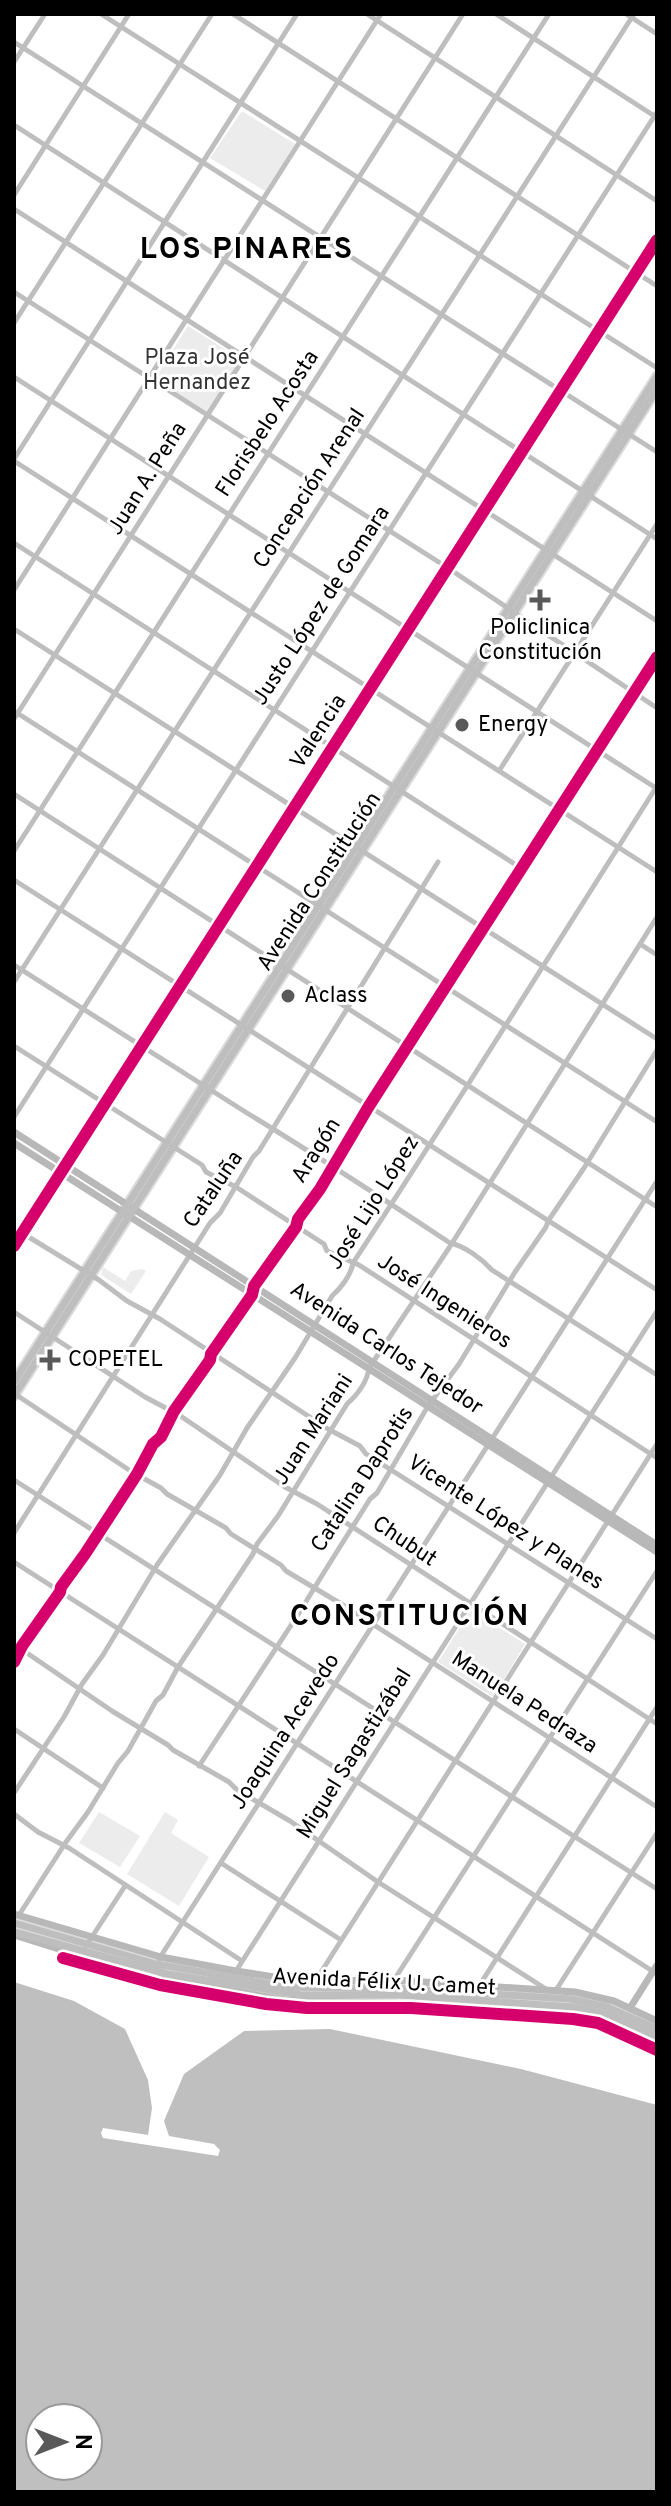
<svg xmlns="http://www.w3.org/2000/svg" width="671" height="2506" font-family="Overpass,sans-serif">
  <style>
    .green { fill: #ececec }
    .water { fill: #bfbfbf; fill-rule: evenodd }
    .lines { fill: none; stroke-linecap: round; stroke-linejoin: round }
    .primary-casing { stroke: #dbdbdb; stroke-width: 11 }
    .street { stroke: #bebebe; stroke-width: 5 }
    .secondary { stroke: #b8b8b8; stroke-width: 7 }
    .primary { stroke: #bebebe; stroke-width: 7 }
    .cycleway-casing { stroke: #fff; stroke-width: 17 }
    .cycleway { stroke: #d6006c; stroke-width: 12 }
    .poi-dot { fill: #595959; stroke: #fff; stroke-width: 3 }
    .labels { text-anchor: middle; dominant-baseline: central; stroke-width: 6; stroke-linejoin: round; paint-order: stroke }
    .park-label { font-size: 22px; fill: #333; stroke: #fff }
    .street-label { font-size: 22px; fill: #000; stroke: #fff }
    .poi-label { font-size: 22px; fill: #000; stroke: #fff; text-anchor: start }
    .district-label { font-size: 30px; font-weight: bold; letter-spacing: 2px; fill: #000; stroke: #fff }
  </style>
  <rect width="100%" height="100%" fill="#fff"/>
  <g class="green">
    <path d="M242,111L295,144L265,191L210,158Z"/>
    <path d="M188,326L240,359L205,415L153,382Z"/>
    <path d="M103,1267L125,1281L131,1271L142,1269L146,1271L131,1294L101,1275Z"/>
    <path d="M471,1610L525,1644L493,1697L438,1662Z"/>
    <path d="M99,1812L140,1836L120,1867L79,1843Z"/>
    <path d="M165,1812L178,1820L171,1833L209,1857L179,1906L127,1874Z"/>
  </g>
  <path class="water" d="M14,1982L74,2001L125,2029L148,2080L152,2108L148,2135L103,2128L101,2133L103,2138L218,2156L220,2150L214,2144L169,2136L164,2121L184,2074L244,2031L330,2029L521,2069L657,2105V2492H14ZM40,2418H88V2466H40Z"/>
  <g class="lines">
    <g class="primary-casing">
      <g id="primary">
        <path d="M14,1382L657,376"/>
        <path d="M14,1396L657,389"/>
        <path d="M14,1923L156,1964L288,1987L409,1989L571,1999L607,2007L657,2029"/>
        <path d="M14,1932L168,1974L301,1995H400L574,2007L610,2015L657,2036"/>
      </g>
    </g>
    <g class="street">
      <path d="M101,14L657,368"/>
      <path d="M233,14L657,286"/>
      <path d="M367,14L657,201"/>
      <path d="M496,14L656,117"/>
      <path d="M626,14L657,34"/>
      <path d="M14,42L657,452"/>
      <path d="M14,62L45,14"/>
      <path d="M14,125L657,539"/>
      <path d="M14,195L129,14"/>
      <path d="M14,209L657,621"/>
      <path d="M14,292L448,568L657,708"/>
      <path d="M14,323L212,14"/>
      <path d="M14,377L656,788"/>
      <path d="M14,459L297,14"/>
      <path d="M14,461L657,872"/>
      <path d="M14,543L521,868"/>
      <path d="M14,590L381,14"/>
      <path d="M14,629L657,1039"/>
      <path d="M14,711L657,1122"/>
      <path d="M14,719L463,14"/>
      <path d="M499,771L657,524"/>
      <path d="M14,794L657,1207"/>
      <path d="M14,851L549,14"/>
      <path d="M14,880L657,1290"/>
      <path d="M640,944L657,955"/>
      <path d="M14,965L247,1113C316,1155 382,1198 450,1243C465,1246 482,1259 492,1270L657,1375"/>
      <path d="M14,982L634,14"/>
      <path d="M14,1046L202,1165L206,1172L236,1187L324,1244L327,1251L359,1265L657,1458"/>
      <path d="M14,1117L657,112"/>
      <path d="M14,1228L99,1280L127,1301L160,1319L328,1429L360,1446L366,1454L657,1639"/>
      <path d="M14,1246L657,240"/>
      <path d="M14,1312L145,1397L179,1415L285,1487L317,1504L657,1724"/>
      <path d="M15,1394L132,1472L161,1488L167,1494L226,1528L231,1534L281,1565L286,1571L343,1605L657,1807"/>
      <path d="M14,1480L657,1889"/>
      <path d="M14,1533L210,1223L220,1213L253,1157L259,1151L438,862"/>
      <path d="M14,1562L657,1974"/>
      <path d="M14,1648L27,1653L112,1711L168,1745L173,1750L229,1782L237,1790L290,1821L378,1882L546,1989"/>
      <path d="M14,1662L22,1646L60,1592L61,1587L85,1554L137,1474L153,1444L161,1437L174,1411L210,1360L211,1354L252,1295L254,1286L296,1227L298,1219L320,1189L369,1106L657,657"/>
      <path d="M14,1729L103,1788"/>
      <path d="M199,1766L301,1610C323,1573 347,1536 370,1499L377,1493L428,1406L459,1364L515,1272L546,1227L548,1221L584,1168L657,1050"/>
      <path d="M14,1793L64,1717L82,1684L103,1655L157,1565L220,1475L247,1428L295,1358L332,1296C341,1288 351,1275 353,1263C456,1106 556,945 657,786"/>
      <path d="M14,1814L38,1832L69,1848L242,1961"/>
      <path d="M221,1863L341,1940"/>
      <path d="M19,1915L66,1842L88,1812L118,1763L128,1751L156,1701L163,1695L178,1667L253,1554L257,1544L278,1516L347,1404C357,1395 367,1382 369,1368L449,1248L657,917"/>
      <path d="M86,1946L125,1886"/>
      <path d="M159,1959L657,1181"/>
      <path d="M236,1971L657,1311"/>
      <path d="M316,1980L657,1444"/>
      <path d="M394,1980L657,1571"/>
      <path d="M479,1986L657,1707"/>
      <path d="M556,1990L657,1833"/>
    </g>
    <g class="secondary">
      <path d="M14,1132L657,1545"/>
      <path d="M14,1143L657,1552"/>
      <path d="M14,1914L161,1957L236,1971L300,1981L394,1980L575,1992L614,2001L657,2021"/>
      <path d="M14,1935L148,1977L285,2000L416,2004L573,2014L598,2019L657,2044"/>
      <path d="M630,2008L657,1965"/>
    </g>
    <use href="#primary" class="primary"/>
    <g class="cycleway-casing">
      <g id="cycleway">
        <path d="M14,1246L657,240"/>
        <path d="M14,1662L22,1646L60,1592L61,1587L85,1554L137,1474L153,1444L161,1437L174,1411L210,1360L211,1354L252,1295L254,1286L296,1227L298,1219L320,1189L369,1106L657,657"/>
        <path d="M63,1958L160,1985L266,2004L307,2008H411L573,2019L598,2023L657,2050"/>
      </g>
    </g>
    <use href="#cycleway" class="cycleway"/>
  </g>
  <g class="poi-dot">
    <path d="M536 588h8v8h8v8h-8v8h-8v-8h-8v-8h8z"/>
    <circle cx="462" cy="725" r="8"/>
    <circle cx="288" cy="996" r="8"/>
    <path d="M46 1348h8v8h8v8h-8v8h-8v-8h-8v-8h8z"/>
  </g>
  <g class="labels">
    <g class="park-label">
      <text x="197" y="358">Plaza José<tspan x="197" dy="25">Hernandez</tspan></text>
    </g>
    <g class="street-label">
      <text transform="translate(268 424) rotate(-57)">Florisbelo Acosta</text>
      <text transform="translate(148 479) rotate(-58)">Juan A. Peña</text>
      <text transform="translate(310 489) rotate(-57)">Concepción Arenal</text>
      <text transform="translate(322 606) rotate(-57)">Justo López de Gomara</text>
      <text transform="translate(319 732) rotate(-57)">Valencia</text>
      <text transform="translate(320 882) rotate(-57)">Avenida Constitución</text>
      <text transform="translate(317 1151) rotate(-58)">Aragón</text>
      <text transform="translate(214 1190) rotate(-56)">Cataluña</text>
      <text transform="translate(374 1203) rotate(-58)">José Lijo López</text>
      <text transform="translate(444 1302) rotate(33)">José Ingenieros</text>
      <text transform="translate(386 1349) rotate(33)">Avenida Carlos Tejedor</text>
      <text transform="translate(314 1430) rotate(-57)">Juan Mariani</text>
      <text transform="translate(363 1480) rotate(-57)">Catalina Daprotis</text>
      <text transform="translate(505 1523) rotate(33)">Vicente López y Planes</text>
      <text transform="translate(404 1542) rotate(34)">Chubut</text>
      <text transform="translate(524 1703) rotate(33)">Manuela Pedraza</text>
      <text transform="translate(286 1732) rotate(-57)">Joaquina Acevedo</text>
      <text transform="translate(355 1754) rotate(-58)">Miguel Sagastizábal</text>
      <text transform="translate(384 1983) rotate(3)">Avenida Félix U. Camet</text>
    </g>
    <g class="poi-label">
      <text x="540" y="628" text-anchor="middle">Policlinica<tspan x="540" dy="25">Constitución</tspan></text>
      <text x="478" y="725">Energy</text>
      <text x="304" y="996">Aclass</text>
      <text x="68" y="1360">COPETEL</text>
    </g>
    <g class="district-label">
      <text x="247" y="250">LOS PINARES</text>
      <text x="410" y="1617">CONSTITUCIÓN</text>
    </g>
  </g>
  <rect width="671" height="2506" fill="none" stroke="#000000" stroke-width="32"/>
  <g transform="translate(64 2442) rotate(90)"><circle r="38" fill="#ffffff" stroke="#999999" stroke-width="2"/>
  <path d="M0-6L14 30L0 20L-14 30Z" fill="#595959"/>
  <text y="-12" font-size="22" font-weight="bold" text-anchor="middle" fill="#000000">N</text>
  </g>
</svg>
